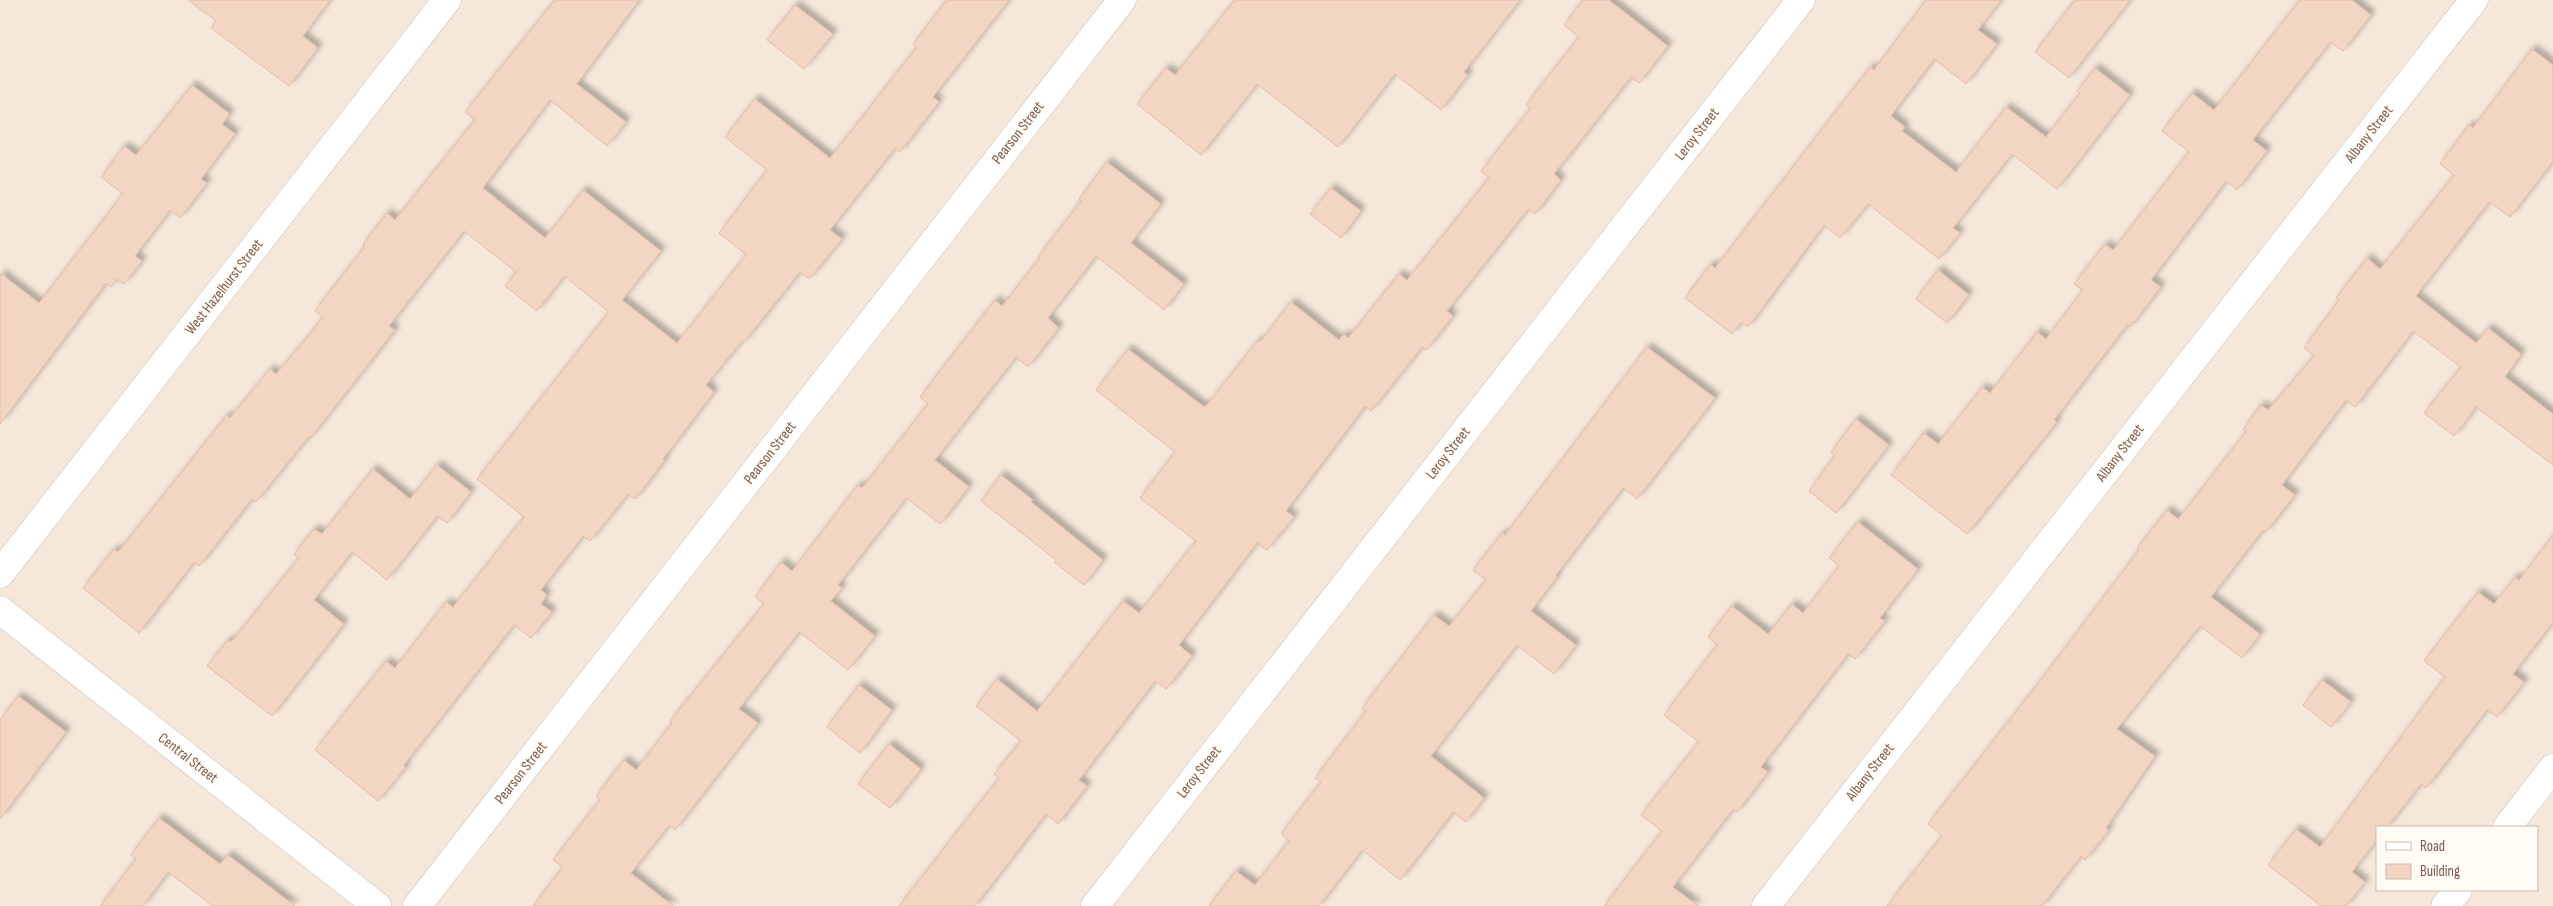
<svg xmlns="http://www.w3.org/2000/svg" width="2553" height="906" font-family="'Sofia Sans Condensed',sans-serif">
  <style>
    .residential { fill: #f5e8da; fill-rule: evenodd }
    .building { fill: #f3d5c3; stroke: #e6bba3; filter: url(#shadow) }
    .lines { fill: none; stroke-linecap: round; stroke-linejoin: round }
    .minor-casing { stroke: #d1beb0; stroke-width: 29 }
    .minor { stroke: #fff; stroke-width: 28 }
    .labels { text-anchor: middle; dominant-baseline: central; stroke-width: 4.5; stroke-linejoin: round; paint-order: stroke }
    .street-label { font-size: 15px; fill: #7a5c4d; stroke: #fffaf3 }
  </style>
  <defs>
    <filter id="shadow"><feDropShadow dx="4.5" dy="-4.5" stdDeviation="2.5" flood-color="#0004"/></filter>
  </defs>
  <rect width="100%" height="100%" fill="#fdf6ec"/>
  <path class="residential" d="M0,0H2553V906H0ZM2377,827H2537V890H2377Z"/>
  <g class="building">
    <path d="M188,0H330L303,36L318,48L289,86L211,28L216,21Z"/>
    <path d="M555,0H639L577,84L626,122L607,146L550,100L483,188L545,238L583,190L661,251L622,300L677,343L746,255L719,233L767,170L725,137L755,99L830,158L917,47L913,44L947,0H1009L933,97L939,102L900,152L895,148L830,230L842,239L809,279L800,272L744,342L742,341L706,385L714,392L663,459L665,460L635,499L628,494L590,541L583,536L541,590L547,595L541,604L552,612L531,638L514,625L404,765L406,767L378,801L315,750L386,661L395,668L446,602L453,607L524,517L477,479L609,312L564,276L537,311L505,286L516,272L464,231L389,326L395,330L311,437L309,436L256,502L252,499L199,566L194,562L139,633L83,588L114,549L118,552L227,415L230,418L270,369L276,374L305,340L323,317L315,311L365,246L363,244L387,213L395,220L475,120L465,112Z"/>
    <path d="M1235,0H1520L1464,72L1468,75L1441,110L1395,74L1338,147L1257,84L1201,155L1137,104L1166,68L1175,75Z"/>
    <path d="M1583,0H1609L1668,46L1639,83L1631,77L1554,174L1561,180L1535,214L1528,209L1447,311L1453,316L1426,350L1422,347L1371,411L1365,406L1286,511L1294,517L1267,550L1257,543L1179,645L1192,656L1166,689L1155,681L1079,780L1087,786L1058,824L1046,814L975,906H899L999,778L994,774L1021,741L976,706L997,679L1037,711L1123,601L1139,613L1196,541L1140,498L1175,452L1096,390L1128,349L1203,406H1206L1258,340L1260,342L1291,302L1339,340L1344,334L1348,338L1399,274L1407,280L1489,178L1481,171L1531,108L1526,105L1579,37L1564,25Z"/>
    <path d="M1926,0H2001L1978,30L1997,44L1966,84L1934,59L1891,116L1905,127L1902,131L1956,172L2006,107L2046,137L2080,93L2077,91L2095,68L2130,95L2057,189L2012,154L1953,228L1960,233L1939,259L1868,204L1840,238L1824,225L1748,327L1741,322L1732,334L1685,298L1711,264L1715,268L1870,67L1874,70Z"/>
    <path d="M2075,0H2130L2069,78L2035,52Z"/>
    <path d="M2300,0H2352L2371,15L2343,51L2330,42L2253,140L2267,151L2237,190L2226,181L2151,280L2161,287L2130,327L2127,325L2054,420L2057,422L1967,534L1891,475L1924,433L1938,444L1982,387L1990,393L2037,332L2046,339L2083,290L2074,284L2105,244L2113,250L2189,152L2162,131L2192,93L2214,110Z"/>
    <path d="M795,5L833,34L804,69L767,40Z"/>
    <path d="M2532,49L2553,65V161L2510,217L2489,202L2416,296L2476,343L2488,328L2521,354L2505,377L2553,414V465L2476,407L2454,436L2424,413L2461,367L2413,331L2355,407L2346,400L2282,485L2295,495L2266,532L2263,530L2211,597L2260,634L2242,658L2200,626L2117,729L2155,756L2106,828L2109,830L2085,860L2081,856L2042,906H1887L1942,836L1928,824L2034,689L2139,550L2137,548L2167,510L2178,519L2246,432L2243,429L2261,405L2268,410L2314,356L2304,348L2339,300L2336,298L2367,258L2380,269L2454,175L2440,164L2469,125L2473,128Z"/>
    <path d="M192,85L230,114L222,124L235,134L201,179L207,183L180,218L170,210L135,256L142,261L124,284L117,279L111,287L106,283L0,424V273L39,303L123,194L101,177L124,146L136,155Z"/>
    <path d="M1107,162L1161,204L1131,243L1184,284L1164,310L1096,256L1048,318L1059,328L1028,367L1016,357L935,460L969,487L940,524L906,498L838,585L842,588L831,601L875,636L848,670L799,632L739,709L758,723L675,830L669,825L631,873L673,906H533L563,867L553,860L600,800L596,796L624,760L636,770L672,723L670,721L764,604L755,597L781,562L792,571L858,485L862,488L928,404L920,397L995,300L1002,306L1040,258L1038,257L1081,201L1079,199Z"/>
    <path d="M1331,188L1361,211L1341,238L1310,214Z"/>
    <path d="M1938,270L1969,295L1947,323L1916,299Z"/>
    <path d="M1647,347L1715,398L1637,499L1623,488L1556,575L1557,577L1531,611L1576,645L1554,674L1517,645L1431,756L1484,798L1466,822L1453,812L1400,880L1362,850L1319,906H1209L1236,871L1255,885L1289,841L1281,834L1321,782L1315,778L1366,711L1362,708L1434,615L1449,626L1486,580L1473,570L1502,533L1505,535Z"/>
    <path d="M1856,419L1889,445L1836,513L1809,491L1835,455L1831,452Z"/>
    <path d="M437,465L471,492L447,523L437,516L387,580L352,552L314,600L344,624L272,716L207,666L228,640L231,642L299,558L294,554L314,529L322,534L373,469L410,499Z"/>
    <path d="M1001,475L1033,500L1031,502L1103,560L1084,585L1054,562L1056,560L981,501Z"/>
    <path d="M1858,522L1918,569L1880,618L1885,621L1855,659L1848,654L1761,767L1768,772L1737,812L1733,809L1673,887L1698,906H1604L1662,831L1641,815L1699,742L1664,715L1717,645L1708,637L1732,606L1768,634L1792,604L1803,613L1839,566L1829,558Z"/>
    <path d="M2553,535V622L2513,674L2524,682L2497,717L2487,710L2426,788L2421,784L2387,827H2377V840L2352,872L2365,882L2346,906H2321L2268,865L2296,829L2320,847L2445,677L2424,661L2478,592L2494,604L2515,577L2519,580Z"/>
    <path d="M2322,680L2351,702L2331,727L2303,705Z"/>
    <path d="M859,685L892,710L860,753L827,727Z"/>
    <path d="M18,696L66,732L0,819V720Z"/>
    <path d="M889,744L921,769L890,808L858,784Z"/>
    <path d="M159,818L220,864L228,855L295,906H213L168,872L143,906H100L136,859L131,855Z"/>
  </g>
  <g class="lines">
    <g class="minor-casing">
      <g id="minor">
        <path d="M0,574L447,0"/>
        <path d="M0,610L377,906"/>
        <path d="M2507,827L2553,768"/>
        <path d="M417,906L1122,0"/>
        <path d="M1095,906L1801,0"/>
        <path d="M1766,906L2474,0"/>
        <path d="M2445,906L2458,890"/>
      </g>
    </g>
    <use href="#minor" class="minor"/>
  </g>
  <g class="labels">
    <g class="street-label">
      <text transform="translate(1018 133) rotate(-52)">Pearson Street</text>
      <text transform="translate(1697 134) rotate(-52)">Leroy Street</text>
      <text transform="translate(2369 134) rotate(-52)">Albany Street</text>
      <text transform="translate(224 287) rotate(-52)">West Hazelhurst Street</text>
      <text transform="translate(770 453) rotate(-52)">Pearson Street</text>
      <text transform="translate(1448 453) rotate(-52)">Leroy Street</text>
      <text transform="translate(2120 453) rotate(-52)">Albany Street</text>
      <text transform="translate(188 758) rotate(38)">Central Street</text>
      <text transform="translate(1199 772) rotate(-52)">Leroy Street</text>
      <text transform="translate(1870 772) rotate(-52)">Albany Street</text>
      <text transform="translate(521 773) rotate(-52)">Pearson Street</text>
    </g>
  </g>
  <rect x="2376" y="826" width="162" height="65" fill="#fffaf3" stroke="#cabbb1"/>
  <rect x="2386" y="842" width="25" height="8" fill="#ffffff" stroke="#cabbb1"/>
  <text x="2420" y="851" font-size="15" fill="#7a5c4d">Road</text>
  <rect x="2386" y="864" width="25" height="15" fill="#f3d5c3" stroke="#cabbb1"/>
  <text x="2420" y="876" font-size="15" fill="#7a5c4d">Building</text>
</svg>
